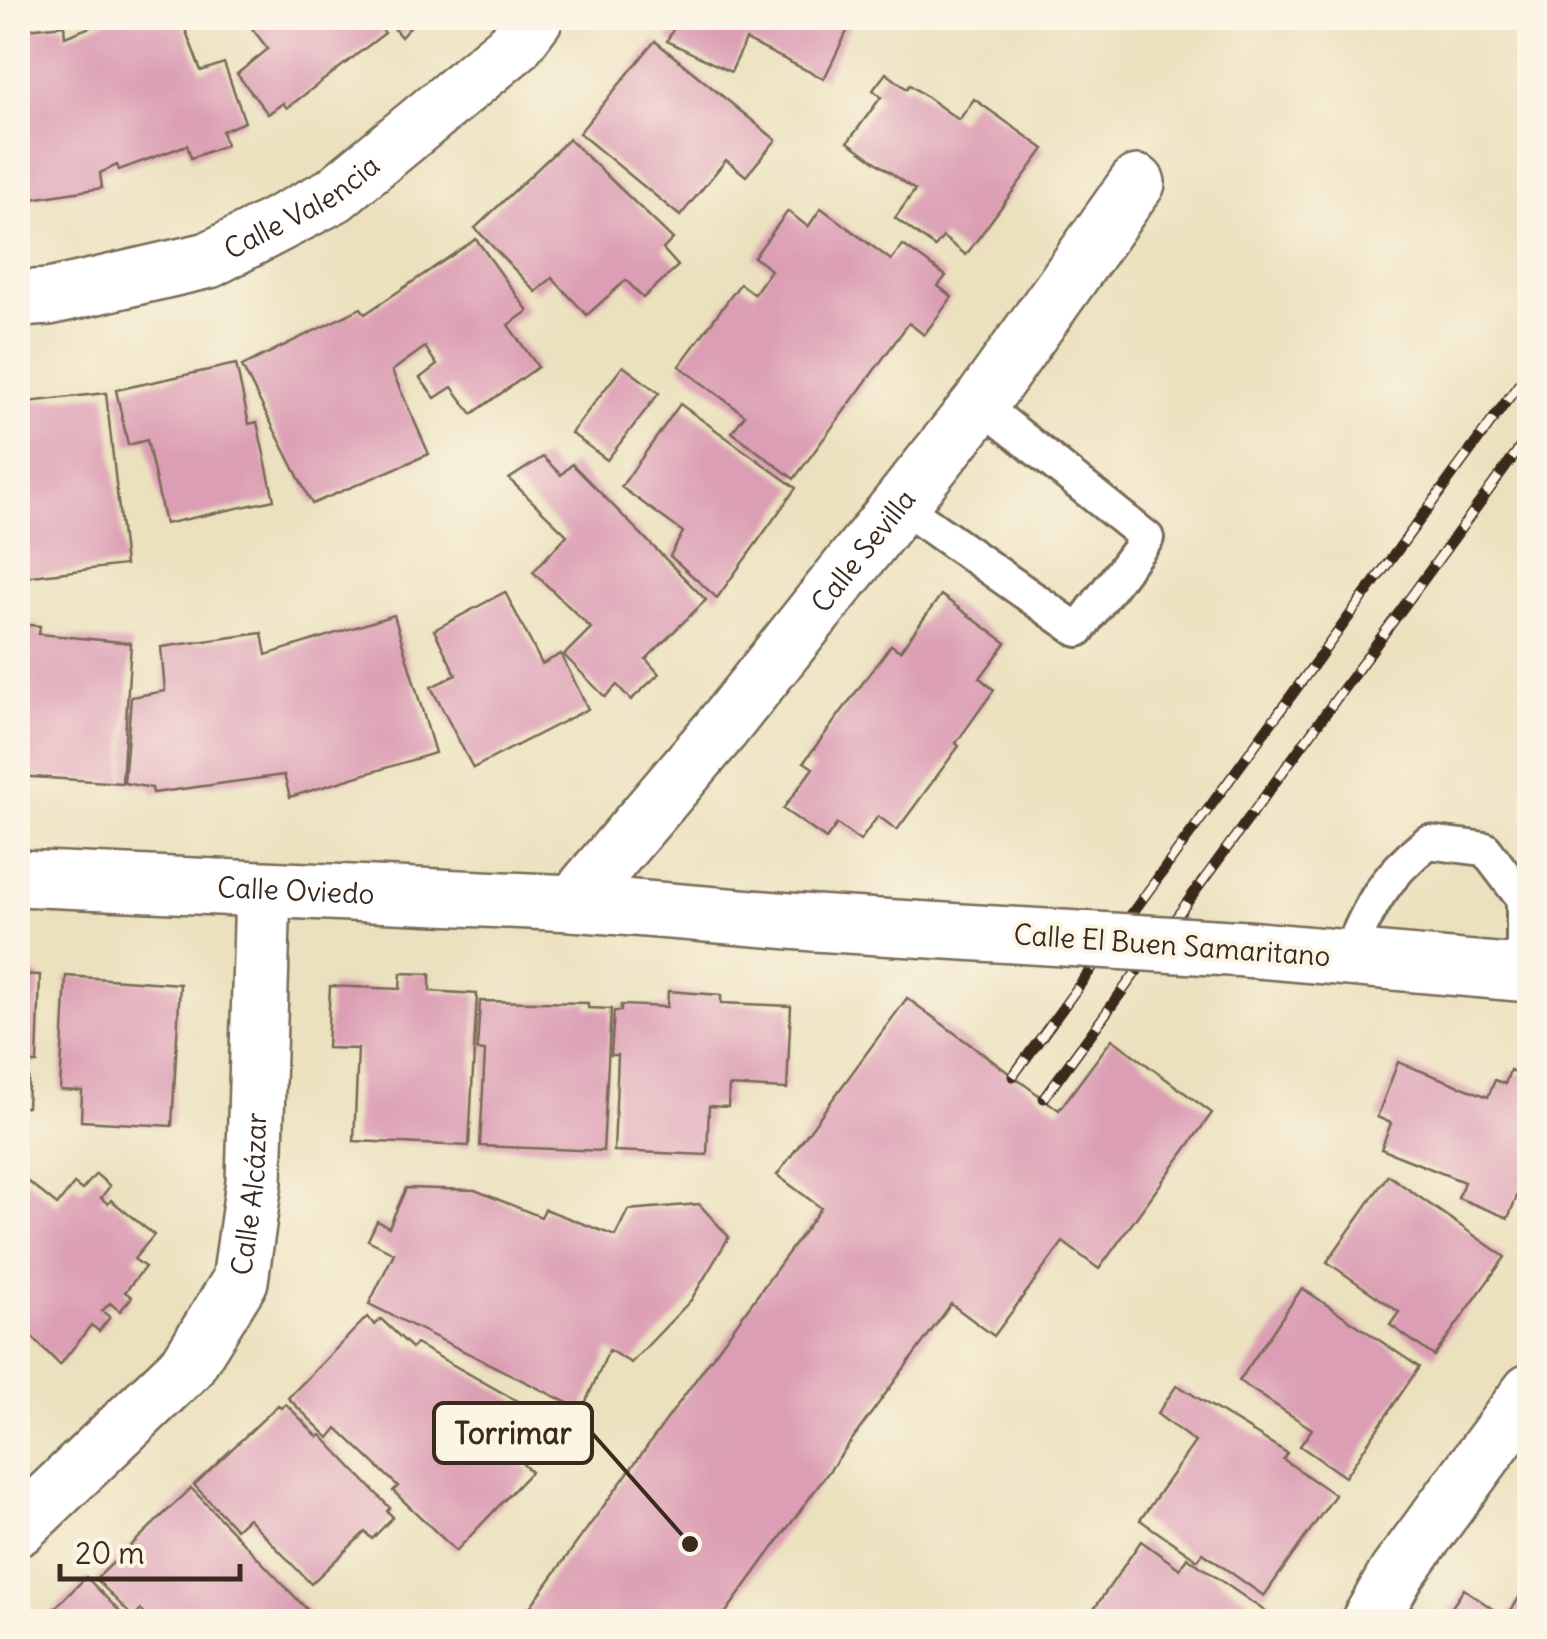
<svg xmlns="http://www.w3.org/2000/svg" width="1547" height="1639" font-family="Delius,sans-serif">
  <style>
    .building { fill: #db9eb4 }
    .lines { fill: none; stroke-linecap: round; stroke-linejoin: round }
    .service-casing { stroke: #796a56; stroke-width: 38 }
    .minor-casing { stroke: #796a56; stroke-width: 60 }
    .tertiary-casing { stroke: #796a56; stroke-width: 60 }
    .service { stroke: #fff; stroke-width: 32 }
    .minor { stroke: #fff; stroke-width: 55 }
    .tertiary { stroke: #fff; stroke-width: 55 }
    .rail-casing { stroke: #3b2a1e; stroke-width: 11 }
    .rail { stroke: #fcf5e5; stroke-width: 8; stroke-dasharray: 22; stroke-linecap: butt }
    .tertiary-bridge-casing { stroke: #796a56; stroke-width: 60; stroke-linecap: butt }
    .tertiary-bridge { stroke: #fff; stroke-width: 55 }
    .labels { text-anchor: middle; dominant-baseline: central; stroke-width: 8; stroke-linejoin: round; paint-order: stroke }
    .street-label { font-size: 28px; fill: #3b2a1e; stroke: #fcf5e5 }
    .leader { fill: none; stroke: #3b2a1e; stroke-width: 4 }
    .callout-dot { fill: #3b2a1e; stroke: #fcf5e5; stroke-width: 4 }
    .callout { fill: #fcf5e5; stroke: #3b2a1e; stroke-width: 4 }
    .callout-label { font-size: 30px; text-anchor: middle; font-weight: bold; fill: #3b2a1e }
  </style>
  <rect width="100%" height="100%" fill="#fcf5e5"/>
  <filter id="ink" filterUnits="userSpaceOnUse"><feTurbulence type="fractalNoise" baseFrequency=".01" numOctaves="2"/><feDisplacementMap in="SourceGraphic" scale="20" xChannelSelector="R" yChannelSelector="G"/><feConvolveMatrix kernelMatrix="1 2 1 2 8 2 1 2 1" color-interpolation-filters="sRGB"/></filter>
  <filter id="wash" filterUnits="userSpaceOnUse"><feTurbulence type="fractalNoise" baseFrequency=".0048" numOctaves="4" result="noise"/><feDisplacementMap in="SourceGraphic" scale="40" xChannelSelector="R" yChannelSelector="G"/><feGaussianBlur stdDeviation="2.25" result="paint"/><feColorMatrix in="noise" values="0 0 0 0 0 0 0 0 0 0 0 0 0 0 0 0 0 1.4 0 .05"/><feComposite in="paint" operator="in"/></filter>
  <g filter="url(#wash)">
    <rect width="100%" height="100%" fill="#ebe1be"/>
    <g id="blocks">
      <g class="building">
        <path d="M113,18H181L201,71L224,63L245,122L222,131L226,145L191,158L187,145L119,170L117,165L100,173L102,188L18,201V30L64,25L65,37Z"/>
        <path d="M244,18H373L385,33L287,108L283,103L268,114L237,74L268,49Z"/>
        <path d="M385,18H418L401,37Z"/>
        <path d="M679,18H871L867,25L853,19L824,79L746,40L731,72L667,41Z"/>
        <path d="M655,41L776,140L746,176L726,160L680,216L579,133Z"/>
        <path d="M886,73L907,89L910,85L959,120L974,99L1044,149L966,255L943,237L935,247L895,218L915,190L848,142L881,97L873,90Z"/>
        <path d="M569,139L673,239L663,249L678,266L643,298L626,280L587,315L552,278L536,292L475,228Z"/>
        <path d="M821,208L891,260L903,245L946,276L938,286L952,297L924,335L909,323L794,479L732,432L745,415L679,366L740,284L754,294L771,270L754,257L788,211L808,227Z"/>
        <path d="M476,239L528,311L508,325L538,367L472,414L452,387L435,398L420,378L437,365L425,347L392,371L429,454L312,504L242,366L361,308L365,314Z"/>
        <path d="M236,364L249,424L257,422L274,500L165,524L147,440L128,445L116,390Z"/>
        <path d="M623,366L659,393L607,460L571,433Z"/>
        <path d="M106,393L125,565L23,577L18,530V403Z"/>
        <path d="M680,404L796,488L717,598L670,556L683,532L621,487Z"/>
        <path d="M543,457L561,475L572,464L706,600L646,659L659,674L631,700L617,685L605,697L564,655L591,628L533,572L567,535L509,479Z"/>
        <path d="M505,592L542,664L561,654L588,709L473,768L431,687L456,675L434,630Z"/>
        <path d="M941,595L1006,643L980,678L994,690L956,743L959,746L897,830L878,816L860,841L837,824L826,839L783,809L813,768L804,762L891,645L900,651Z"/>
        <path d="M394,615L435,753L290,797L284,775L153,793L152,788L124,783L131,697L165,691L161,647L262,633L266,655Z"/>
        <path d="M18,624L40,626L39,634L131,643L122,783L18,776Z"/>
        <path d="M401,973L430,974V991L477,994L469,1146L354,1141L358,1049L327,1048L330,986L400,989Z"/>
        <path d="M18,974L40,975L37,1063H29L27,1107H18Z"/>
        <path d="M66,976L180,984L172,1126L81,1121L82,1091L60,1090Z"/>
        <path d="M668,991L721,995V1003L791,1006L787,1089L729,1086L728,1107L709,1106L707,1155L614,1151L618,1055H611L614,1011H621V1005L667,1007Z"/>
        <path d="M907,998L1059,1110L1112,1039L1212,1113L1099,1269L1063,1242L994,1336L951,1304L719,1622H519L821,1208L777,1175Z"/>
        <path d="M480,1001L588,1003V1008L611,1009L603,1151L480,1146L485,1051L477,1050Z"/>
        <path d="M1398,1062L1488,1097L1495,1080L1505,1084L1510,1070L1530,1078V1165L1508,1218L1458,1198L1464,1182L1381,1149L1391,1123L1377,1117Z"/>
        <path d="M96,1174L110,1186L101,1198L108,1204L111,1200L154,1235L134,1259L145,1267L125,1292L132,1297L120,1311L110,1303L102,1311L110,1317L99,1331L91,1325L60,1365L18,1323V1187L24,1178L57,1205L74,1184L82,1190Z"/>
        <path d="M1388,1175L1505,1257L1434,1356L1390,1325L1399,1312L1327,1262Z"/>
        <path d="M406,1188L475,1190L541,1217L545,1209L615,1236L628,1210L699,1204L729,1237L691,1300L631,1363L609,1350L582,1410L369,1304L394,1253L368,1240L377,1221L389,1227Z"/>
        <path d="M1302,1288L1419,1367L1345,1477L1300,1446L1312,1429L1239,1381Z"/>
        <path d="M367,1317L375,1325L381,1319L412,1348L416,1344L524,1405L494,1435L531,1472L456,1551L393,1491L398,1486L337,1428L329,1438L288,1398Z"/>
        <path d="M1177,1385L1287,1453L1283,1459L1335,1495L1264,1596L1203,1553L1198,1560L1140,1520L1195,1442L1157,1414Z"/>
        <path d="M286,1404L318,1437L321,1435L390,1508L387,1511L393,1517L372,1539L365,1532L311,1584L248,1518L236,1529L194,1485L278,1405L281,1408Z"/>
        <path d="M191,1488L319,1622H152L141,1610L134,1618L96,1579Z"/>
        <path d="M1141,1541L1180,1569L1187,1557L1266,1612L1259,1622H1085Z"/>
        <path d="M86,1577L130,1622H41Z"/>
        <path d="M1530,1580V1622H1504Z"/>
        <path d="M1464,1589L1500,1614L1495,1622H1442Z"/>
      </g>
    </g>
  </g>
  <g filter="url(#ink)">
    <use href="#blocks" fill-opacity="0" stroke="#796a56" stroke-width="2.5"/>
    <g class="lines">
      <g class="service-casing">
        <g id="service">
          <path d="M900,505L1078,630L1147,538L980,404"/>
          <path d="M1348,956C1371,904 1382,879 1428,842L1485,849L1523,899V974"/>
        </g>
      </g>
      <g class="minor-casing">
        <g id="minor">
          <path id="s1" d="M18,299L49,297L209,260L334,195L514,46L535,18"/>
          <path id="s2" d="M18,878L573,903L721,729L980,404L1137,183"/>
          <path id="s3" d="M18,1528L187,1366L240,1281L254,1182L263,891"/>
          <path d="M1369,1622L1397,1573L1530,1392"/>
        </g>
      </g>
      <g class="tertiary-casing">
        <g id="tertiary">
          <path d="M573,903L814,923"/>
          <path d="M1246,949L1530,974"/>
        </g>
      </g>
      <use href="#service" class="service"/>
      <use href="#minor" class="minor"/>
      <use href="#tertiary" class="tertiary"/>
      <g class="rail-casing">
        <g id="rail">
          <path d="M1013,1076L1530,369"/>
          <path d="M1044,1098L1530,434"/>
        </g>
      </g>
      <use href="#rail" class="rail"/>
      <g class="tertiary-bridge-casing">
        <path id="tertiary-bridge" d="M814,923L1246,949"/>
      </g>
      <use href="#tertiary-bridge" class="tertiary-bridge"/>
    </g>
  </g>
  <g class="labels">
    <g class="street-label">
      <text stroke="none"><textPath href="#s1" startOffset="302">Calle Valencia</textPath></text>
      <text stroke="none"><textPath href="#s2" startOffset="1012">Calle Sevilla</textPath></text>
      <text stroke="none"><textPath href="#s2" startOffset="278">Calle Oviedo</textPath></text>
      <text transform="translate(1172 945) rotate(4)">Calle El Buen Samaritano</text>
      <text stroke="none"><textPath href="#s3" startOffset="422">Calle Alcázar</textPath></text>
    </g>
  </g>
  <path class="leader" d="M690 1544L592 1433"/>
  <circle class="callout-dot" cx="690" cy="1544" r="10"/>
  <rect class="callout" x="434" y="1403" width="158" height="60" rx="10"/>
  <g class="callout-label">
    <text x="513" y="1444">Torrimar</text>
  </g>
  <rect width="1547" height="1639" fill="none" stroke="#fcf5e5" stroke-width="60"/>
  <path d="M60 1564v15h180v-15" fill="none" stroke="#3b2a1e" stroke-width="5"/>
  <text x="75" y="1564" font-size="30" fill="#3b2a1e" stroke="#fcf5e5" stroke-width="8" paint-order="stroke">20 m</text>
</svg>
